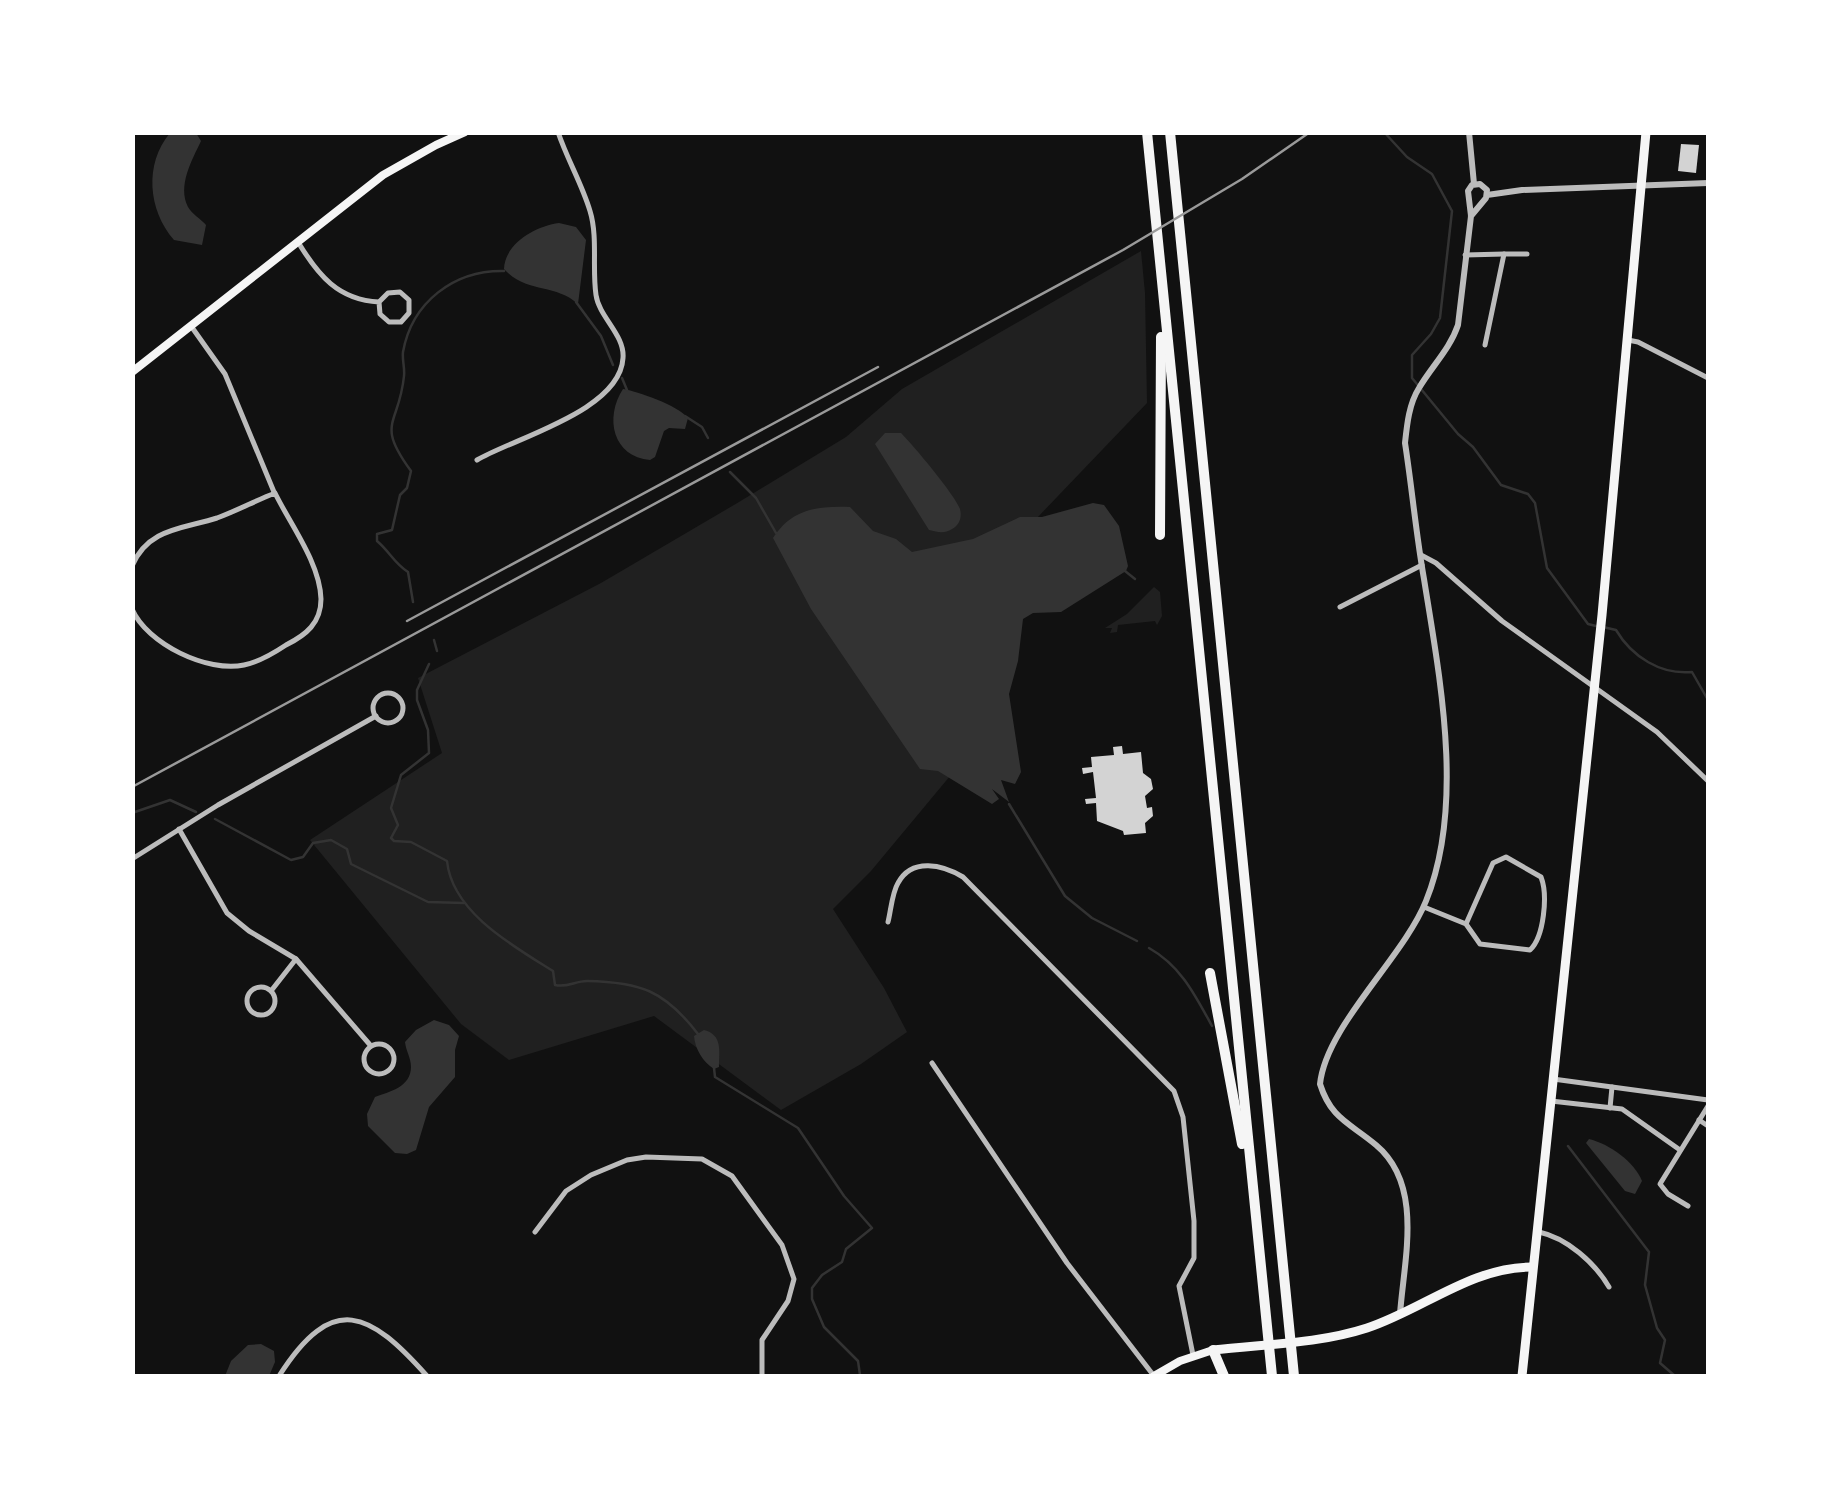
<svg xmlns="http://www.w3.org/2000/svg" width="1841" height="1509" font-family="Spectral,serif">
  <style>
    .green { fill: #202020 }
    .water { fill: #333 }
    .lines { fill: none; stroke-linecap: round; stroke-linejoin: round }
    .stream { stroke: #333; stroke-width: 2.5 }
    .building { fill: #d3d3d3 }
    .minor { stroke: #bcbcbc; stroke-width: 5 }
    .tertiary { stroke: #bcbcbc; stroke-width: 6 }
    .secondary { stroke: #f5f5f5; stroke-width: 8 }
    .primary { stroke: #f5f5f5; stroke-width: 9 }
    .motorway { stroke: #f5f5f5; stroke-width: 10 }
    .rail { stroke: #9a9a9a; stroke-width: 2.5 }
  </style>
  <rect width="100%" height="100%" fill="#111"/>
  <g class="green">
    <path d="M1141,251L1145,293L1147,403L947,612L975,746L871,871L833,909L884,988L907,1032L861,1064L781,1110L654,1016L509,1060L461,1024L310,840L442,753L418,678L601,583L739,502L846,437L902,389Z"/>
    <path d="M1154,587L1160,592L1162,616L1157,625L1155,621L1118,625L1117,632L1110,633L1112,628H1105L1127,614Z"/>
  </g>
  <g class="water">
    <path d="M170,133H196L201,141C192,160 177,186 188,207C192,214 201,219 206,225L202,245L174,240C148,210 144,164 170,133Z"/>
    <path d="M559,223L576,227L586,240L578,304C555,283 527,294 504,269C505,243 536,226 559,223Z"/>
    <path d="M623,389C637,391 679,406 688,418L685,429L669,428L664,431L655,457L650,460C613,457 604,418 623,389Z"/>
    <path d="M885,433H901C913,445 955,495 960,509C962,517 960,525 952,529C944,534 938,532 929,530L875,444Z"/>
    <path d="M1093,503L1104,505L1119,526L1128,566L1126,571L1061,612L1033,613L1023,619L1018,661L1009,694L1021,772L1015,784L1001,780L1009,802L992,789L999,799L992,804L938,771L920,769L811,609L773,538C792,509 816,506 850,507L873,531L896,539L912,552L973,539L1020,517H1042Z"/>
    <path d="M434,1020L449,1025L459,1036L455,1050V1077L429,1107L416,1150L407,1154L395,1153L368,1126L367,1114L375,1097C389,1092 411,1087 411,1067C411,1058 406,1051 405,1042L416,1030Z"/>
    <path d="M704,1030C723,1035 719,1051 719,1067L714,1069C703,1062 695,1049 694,1036Z"/>
    <path d="M1589,1139C1609,1144 1634,1161 1642,1181L1635,1194L1625,1191L1586,1143Z"/>
    <path d="M248,1345L261,1344L274,1351L275,1362L269,1376H225L231,1361Z"/>
  </g>
  <g class="lines">
    <g class="stream">
      <path d="M1384,132L1407,157L1432,174L1452,211L1440,318L1431,334L1412,355V378L1458,434L1473,447L1501,485L1528,494L1535,503L1547,568L1588,624L1596,626"/>
      <path d="M576,302L601,336L613,365"/>
      <path d="M622,378L627,390"/>
      <path d="M685,416L702,427L708,438"/>
      <path d="M730,472L756,498L776,533"/>
      <path d="M1125,571L1135,579"/>
      <path d="M413,602L408,572C394,563 390,552 377,541V534L392,530L400,495L407,488L411,471C375,422 399,426 404,376C405,368 402,360 403,352C412,302 454,270 504,271"/>
      <path d="M1603,627L1616,630C1632,657 1661,675 1692,672L1708,700"/>
      <path d="M434,640L437,651"/>
      <path d="M429,664L417,690V700L428,730L429,753L401,775L391,808L398,825L391,838L394,841L411,842L447,861C452,912 513,946 553,971L555,985C567,988 575,981 587,981C641,982 665,991 698,1034"/>
      <path d="M1009,804L1065,896L1092,918L1137,941"/>
      <path d="M132,813L170,800L196,812"/>
      <path d="M215,819L291,860L303,857L313,843L331,840L347,849L351,864L428,902L464,903"/>
      <path d="M1149,948C1181,966 1195,995 1212,1026"/>
      <path d="M714,1068L715,1077L798,1128L844,1196L872,1228L846,1249L842,1262L822,1275L812,1288V1299L824,1327L858,1361L860,1375"/>
      <path d="M1568,1146L1649,1252L1645,1285L1657,1328L1665,1340L1660,1363L1675,1376"/>
    </g>
  </g>
  <g class="building">
    <path d="M1681,144L1699,145L1696,173L1678,171Z"/>
    <path d="M1122,746L1123,754L1141,752L1143,773L1151,779L1153,789L1145,796L1147,808L1152,807L1153,816L1145,823L1146,833L1124,835L1123,831L1097,821L1096,803L1086,804L1085,799L1096,798L1093,772L1083,774L1082,768L1092,767L1091,757L1114,755L1113,747Z"/>
  </g>
  <g class="lines">
    <g class="minor">
      <path d="M298,242C318,275 338,300 379,302L388,293L400,292L409,300V313L401,322H389L380,314L379,302"/>
      <path d="M1465,255L1504,254"/>
      <path d="M191,326L225,374L274,492"/>
      <path d="M1628,340L1638,342L1708,378"/>
      <path d="M1485,345L1504,254H1527"/>
      <path d="M477,460C514,438 620,411 623,358C625,335 599,317 596,295C592,268 598,237 590,211C582,184 567,159 558,132"/>
      <path d="M1421,555L1436,563L1502,621L1657,732L1708,781"/>
      <path d="M132,566C148,528 183,529 217,518C236,511 255,501 275,493C290,524 320,563 321,599C321,623 306,635 286,645C274,653 259,662 244,665C208,673 147,644 132,609"/>
      <path d="M1340,607L1422,565"/>
      <circle cx="388" cy="708" r="15"/>
      <path d="M179,829L227,913L249,931L296,959L371,1046"/>
      <path d="M132,859L218,805L376,716"/>
      <path d="M1424,907L1466,924L1480,944L1530,950C1544,937 1548,895 1541,877L1506,857L1493,863L1466,924"/>
      <path d="M888,922C891,910 892,893 898,883C912,857 943,865 963,877L1174,1091L1183,1117L1194,1221V1258L1179,1286L1193,1355"/>
      <circle cx="261" cy="1001" r="14"/>
      <path d="M271,991L296,959"/>
      <circle cx="379" cy="1059" r="15"/>
      <path d="M932,1063L1067,1263L1154,1376"/>
      <path d="M1553,1079L1708,1100"/>
      <path d="M1551,1101L1622,1109L1680,1150"/>
      <path d="M1610,1108L1612,1087"/>
      <path d="M1699,1120L1708,1126"/>
      <path d="M1688,1206L1668,1194L1660,1184L1708,1106"/>
      <path d="M535,1232L566,1191L591,1175L627,1160L646,1157L702,1159L732,1176L782,1245L794,1279L788,1301L762,1340V1376"/>
      <path d="M1539,1232C1567,1238 1595,1263 1609,1287"/>
      <path d="M279,1376C333,1291 370,1312 427,1376"/>
    </g>
    <g class="tertiary">
      <path d="M1469,132L1474,184"/>
      <path d="M1487,195L1522,190L1708,183"/>
      <path d="M1400,1314C1404,1259 1424,1185 1376,1145C1350,1123 1331,1119 1320,1084C1326,1026 1403,958 1426,901C1465,805 1440,679 1424,579C1416,534 1412,488 1405,443C1407,424 1409,404 1419,388C1432,366 1450,349 1458,325L1471,216L1468,191L1472,185L1480,184L1487,190L1486,198L1471,216"/>
    </g>
    <g class="secondary">
      <path d="M132,372L383,175L436,145L465,132"/>
      <path d="M1154,1376L1180,1361L1213,1350"/>
    </g>
    <g class="primary">
      <path d="M1213,1350C1264,1344 1318,1344 1367,1328C1424,1309 1471,1267 1532,1267"/>
      <path d="M1522,1376L1602,615L1646,132"/>
    </g>
    <g class="motorway">
      <path d="M1147,132L1272,1376"/>
      <path d="M1170,132L1294,1376"/>
      <path d="M1160,535L1161,337"/>
      <path d="M1210,973L1242,1144"/>
      <path d="M1213,1350L1224,1376"/>
    </g>
    <g class="rail">
      <path d="M407,621L878,367"/>
      <path d="M132,787L1123,250L1242,179L1310,132"/>
    </g>
  </g>
  <rect width="1841" height="1509" fill="none" stroke="#ffffff" stroke-width="270"/>
</svg>
